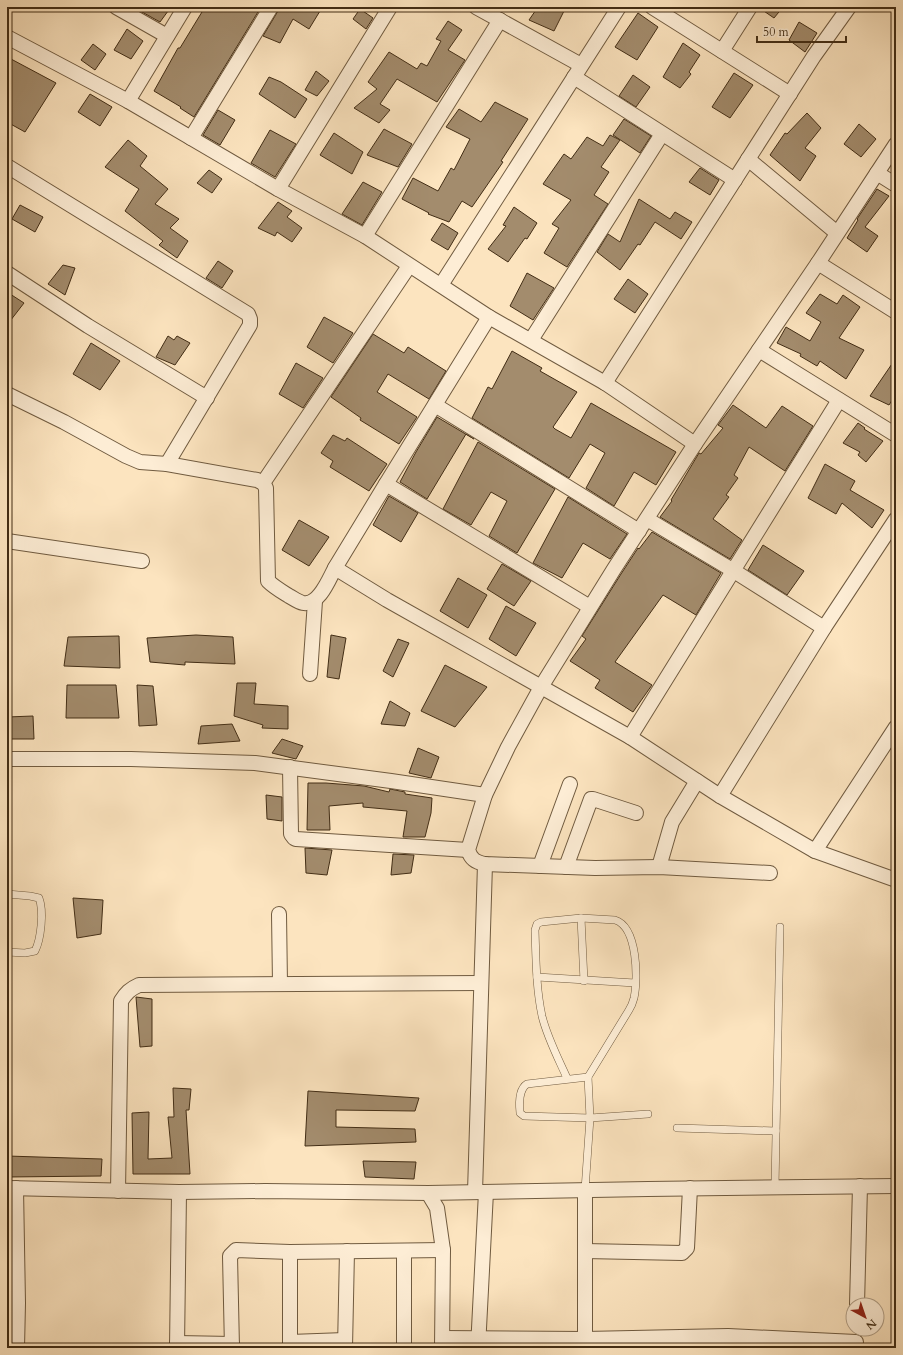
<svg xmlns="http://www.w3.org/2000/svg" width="903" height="1355" font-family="Cardo,serif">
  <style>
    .building { fill: #a38c6d; stroke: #422d15 }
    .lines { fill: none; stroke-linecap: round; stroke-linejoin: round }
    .service-casing { stroke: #705b40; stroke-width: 8 }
    .minor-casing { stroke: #705b40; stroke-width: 16 }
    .service { stroke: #fdedd5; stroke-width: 7 }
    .minor { stroke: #fdedd5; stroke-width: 14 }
  </style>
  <rect width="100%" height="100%" fill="#fce4bf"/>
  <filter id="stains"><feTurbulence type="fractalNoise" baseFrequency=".005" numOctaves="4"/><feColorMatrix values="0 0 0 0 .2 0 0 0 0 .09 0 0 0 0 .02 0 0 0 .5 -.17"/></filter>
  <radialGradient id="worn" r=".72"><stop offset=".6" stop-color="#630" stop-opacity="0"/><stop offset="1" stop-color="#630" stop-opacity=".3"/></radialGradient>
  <g class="building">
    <path d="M133,7H171L160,22Z"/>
    <path d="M205,7H261L194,117L180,108L181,107L154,91L178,48H180Z"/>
    <path d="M279,7H312L320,11L309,29L293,19L280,43L263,36L278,11Z"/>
    <path d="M538,7H566L554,31L529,20Z"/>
    <path d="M758,7H783L774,18Z"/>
    <path d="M360,9L373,18L366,29L353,19Z"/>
    <path d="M638,13L658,27L637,60L615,47Z"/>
    <path d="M448,21L462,30L448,50L465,60L437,102L397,79L380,104L390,110L379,123L354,108L377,89L368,82L389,52L417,69L421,63L427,66L441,41L436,39Z"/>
    <path d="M799,22L817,33L805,52L789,40Z"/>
    <path d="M127,29L143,41L131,59L114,50Z"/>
    <path d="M683,43L700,55L689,72L691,74L680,88L663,77Z"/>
    <path d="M93,44L106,54L95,70L81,60Z"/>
    <path d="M11,59L56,83L25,132L7,122V65Z"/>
    <path d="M316,71L329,81L317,96L305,90Z"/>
    <path d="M734,73L753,85L730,118L712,107Z"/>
    <path d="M633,75L650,87L636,107L619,96Z"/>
    <path d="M269,77L281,82L307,99L295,118L259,94Z"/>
    <path d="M90,94L112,107L100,126L78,112Z"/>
    <path d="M495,102L528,119L501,161L503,162L472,207L462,201L449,222L428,214L429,213L402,199L413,178L438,191L451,168L454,170L470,139L446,127L459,109L481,122Z"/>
    <path d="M218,110L235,120L220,145L203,135Z"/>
    <path d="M807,113L821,128L805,148L816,156L800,181L770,155L785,133L787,134Z"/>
    <path d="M624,119L651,136L640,153L613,135Z"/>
    <path d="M859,124L876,139L861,157L844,144Z"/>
    <path d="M384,129L412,144L398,167L367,155Z"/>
    <path d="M270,130L296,144L275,177L251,163Z"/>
    <path d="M334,133L363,152L352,174L320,155Z"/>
    <path d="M610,135L620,140L601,167L609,172L594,195L608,204L567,267L544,253L559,228L552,224L571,200L543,184L564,154L571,159L587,137L603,146Z"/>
    <path d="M128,140L147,156L140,166L168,189L155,204L179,219L170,228L188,241L177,258L159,245L163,241L125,211L139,189L105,167Z"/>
    <path d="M700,168L719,180L710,195L689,182Z"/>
    <path d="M209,170L222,179L212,193L197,183Z"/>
    <path d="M363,182L382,192L362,225L342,214Z"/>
    <path d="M877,189L889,196L865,227L878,236L867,252L847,238L858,220L857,219Z"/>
    <path d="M639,199L670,219L675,212L692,222L681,239L655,222L640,245L638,244L620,270L597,252L608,234L620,242Z"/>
    <path d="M278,202L292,211L287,217L302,228L292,242L277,232L275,236L258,228Z"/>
    <path d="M20,205L43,217L35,232L12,219Z"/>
    <path d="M514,207L537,223L527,239L525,238L508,262L488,249L506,226L503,225Z"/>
    <path d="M442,223L458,233L448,250L431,240Z"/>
    <path d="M218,261L233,271L222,288L206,278Z"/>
    <path d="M63,265L75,268L65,295L48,284Z"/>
    <path d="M527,273L554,288L533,320L510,306Z"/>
    <path d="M628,279L648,294L635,313L614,299Z"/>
    <path d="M7,292L24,303L7,325Z"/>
    <path d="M820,294L837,304L843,295L860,307L839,338L864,350L846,379L820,361L817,366L800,356L801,354L777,343L786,327L810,341L821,322L806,313Z"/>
    <path d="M324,317L353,333L333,363L307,347Z"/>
    <path d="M373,334L404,353L408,347L446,371L429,399L388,374L377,392L417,417L399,444L360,420L361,418L331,397Z"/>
    <path d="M168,336L174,340L177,336L190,343L175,365L156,357Z"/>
    <path d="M91,343L120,361L100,390L73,374Z"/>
    <path d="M512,351L542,368L540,371L577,392L553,427L555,429L571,438L591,403L676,452L656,485L634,472L614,506L586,488L605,453L590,444L569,478L472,418L488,387L492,389Z"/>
    <path d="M896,358V394L889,405L870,396Z"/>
    <path d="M296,363L323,378L303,408L279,394Z"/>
    <path d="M733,405L766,428L782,406L813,426L785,471L749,447L734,475L738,478L726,495L729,497L713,519L742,540L730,559L660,517L672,501L671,500L699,453L701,454L723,428L718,425Z"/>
    <path d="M437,417L474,439L466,434L427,499L400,482L416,452Z"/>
    <path d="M858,423L865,428L864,429L883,441L866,462L858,455L860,452L843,443Z"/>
    <path d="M333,435L345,441L347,438L387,464L369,491L330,467L333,461L321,453Z"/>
    <path d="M478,442L555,489L517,553L489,536L507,501L491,492L471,525L443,509Z"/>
    <path d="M825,464L855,481L850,490L884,510L872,528L842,503L836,514L808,498Z"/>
    <path d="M389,496L418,513L401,542L373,525Z"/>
    <path d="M568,497L627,534L610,559L583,543L562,578L533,563Z"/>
    <path d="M299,520L329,537L309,566L282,550Z"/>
    <path d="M652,532L721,573L696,615L663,595L615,662L652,685L633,712L595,688L600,680L570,661L586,639L582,636L621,574L638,548L639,549Z"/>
    <path d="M763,545L804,571L787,595L748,570Z"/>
    <path d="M502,564L531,581L514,606L487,589Z"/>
    <path d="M458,578L487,595L468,628L440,611Z"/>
    <path d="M506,606L536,623L516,656L489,639Z"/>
    <path d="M196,635L233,637L235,664L185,662V665L150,662L147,638Z"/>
    <path d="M331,635L346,638L339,679L327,677Z"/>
    <path d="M119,636L120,668L64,666L68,637Z"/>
    <path d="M398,639L409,643L393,677L383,671Z"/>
    <path d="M445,665L487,687L455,727L421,711Z"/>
    <path d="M237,683H256L254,704L288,706V729L262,728L263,725L234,716Z"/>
    <path d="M67,685H116L119,718H66Z"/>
    <path d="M137,685L153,686L157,725L139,726Z"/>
    <path d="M390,701L410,713L405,726L381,724Z"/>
    <path d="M33,716L34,739H7V717Z"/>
    <path d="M232,724L240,741L198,744L201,726Z"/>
    <path d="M282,739L303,746L296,759L272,753Z"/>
    <path d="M418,748L439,757L431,778L409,773Z"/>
    <path d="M308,783H326L364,786L389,792L390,789L405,792V794L432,798L431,813L425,837H403L407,811L363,807V803L329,806L330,830H307Z"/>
    <path d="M266,795L282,797V821L267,819Z"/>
    <path d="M305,848L332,850L327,875L306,873Z"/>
    <path d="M393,854L414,855L411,873L391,875Z"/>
    <path d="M73,898L103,900L101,934L77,938Z"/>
    <path d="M136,997L152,999V1046L140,1047Z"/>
    <path d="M173,1088L191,1089L189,1110H186L190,1174H133L132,1113L149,1112L148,1159L172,1158L168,1117H174Z"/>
    <path d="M308,1091L419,1098L415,1111L336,1110V1127L415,1129L416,1142L305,1146Z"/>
    <path d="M7,1156L102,1159L101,1176L7,1177Z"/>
    <path d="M363,1161L416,1162L414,1179L365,1177Z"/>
  </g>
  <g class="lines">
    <g class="service-casing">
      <g id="service">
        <path d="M7,894L30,896L39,898C44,911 41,939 35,951L25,953L7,952"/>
        <path d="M581,918L584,981"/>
        <path d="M537,977L635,983"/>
        <path d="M588,1077L527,1084C519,1089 519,1104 520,1113L524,1116L590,1118L648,1114"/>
        <path d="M567,1078C558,1058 547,1037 542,1016C536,988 536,959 535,930L537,924L541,922L581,918L615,920C638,927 638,980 634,998C633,1002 631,1007 629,1010L588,1077L590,1118L585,1190"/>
        <path d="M677,1128L776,1131"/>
        <path d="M775,1187L780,927"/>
      </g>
    </g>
    <g class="minor-casing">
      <g id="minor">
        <path d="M116,7L167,36"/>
        <path d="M476,7L581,65"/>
        <path d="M652,7L790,94"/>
        <path d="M7,37L128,101L278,189L365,236L489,317L605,383L695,444"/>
        <path d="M722,51L750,7"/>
        <path d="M574,77L735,180"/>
        <path d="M128,101L185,7"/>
        <path d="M191,138L271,7"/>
        <path d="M748,159L837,233"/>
        <path d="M7,166L248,314L250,319V325L167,464"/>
        <path d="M877,173L896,185"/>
        <path d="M278,189L390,7"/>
        <path d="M365,236L500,20"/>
        <path d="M818,263L896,312"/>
        <path d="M7,273L88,326L207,398"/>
        <path d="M441,285L619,7"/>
        <path d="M531,340L662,134"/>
        <path d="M759,350L896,435"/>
        <path d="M605,383L814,56L849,7"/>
        <path d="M7,394L64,422L126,456L140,462L167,464L257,480L263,483L266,488L268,581C274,587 281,591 289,596C293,598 298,602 303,603C319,606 329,579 335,568L387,600L630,737L720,796L815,851L896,880"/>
        <path d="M435,405L639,531"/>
        <path d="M263,483L409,266"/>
        <path d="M386,484L590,607"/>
        <path d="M647,519L734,571L824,628"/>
        <path d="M7,541L142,561"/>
        <path d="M335,568L386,484L489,317"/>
        <path d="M310,674L315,601"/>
        <path d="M630,737L839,400"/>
        <path d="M7,759H131L255,763L391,781L485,795"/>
        <path d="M290,767L291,834L294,838L296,839L468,850"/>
        <path d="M720,796L824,628L896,519"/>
        <path d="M815,851L896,727"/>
        <path d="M540,866L570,784"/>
        <path d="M566,867L591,799H593L636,813"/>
        <path d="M659,867L672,822L697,781"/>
        <path d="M770,873L659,867L595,868L485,864C475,862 471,859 468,850L485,795L508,747L541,687L614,569L695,444L818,263L896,144"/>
        <path d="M279,914L280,984"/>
        <path d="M7,1188L179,1192L265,1191L428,1193L648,1189L896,1186"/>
        <path d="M16,1188L18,1303L17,1348"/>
        <path d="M118,1191L121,1001C126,993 130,989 139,985L481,983"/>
        <path d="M475,1192L485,864"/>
        <path d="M428,1193L437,1208L443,1250L442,1348"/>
        <path d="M585,1251L682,1253L687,1248L690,1188"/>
        <path d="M857,1305L860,1186"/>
        <path d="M443,1338L585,1339L728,1336L856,1342"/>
        <path d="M585,1339V1190"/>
        <path d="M290,1342L345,1340"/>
        <path d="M177,1343L232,1344"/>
        <path d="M177,1348L179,1192"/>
        <path d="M232,1348L230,1256L236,1250L290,1252L443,1250"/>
        <path d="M290,1348V1252"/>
        <path d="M345,1348L347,1251"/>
        <path d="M404,1348V1251"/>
        <path d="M478,1348L486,1192"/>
      </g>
    </g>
    <use href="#service" class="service"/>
    <use href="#minor" class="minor"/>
  </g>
  <rect width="903" height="1355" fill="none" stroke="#fce4bf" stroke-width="24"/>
  <rect x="8" y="8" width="887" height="1339" fill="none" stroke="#422d15" stroke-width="2"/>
  <rect x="12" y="12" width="879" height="1331" fill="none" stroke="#422d15"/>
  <g transform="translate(865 1317) rotate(140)"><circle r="19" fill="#fdedd5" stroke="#b2a088"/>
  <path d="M0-3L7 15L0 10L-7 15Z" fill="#8f2418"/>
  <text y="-6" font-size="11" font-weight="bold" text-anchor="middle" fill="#422d15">N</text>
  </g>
  <path d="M757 36v6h89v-6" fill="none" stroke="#422d15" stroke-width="2"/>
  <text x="763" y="36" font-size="12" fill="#422d15" stroke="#fdedd5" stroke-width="3" paint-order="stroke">50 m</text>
  <rect width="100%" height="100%" filter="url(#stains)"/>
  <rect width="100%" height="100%" fill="url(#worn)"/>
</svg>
